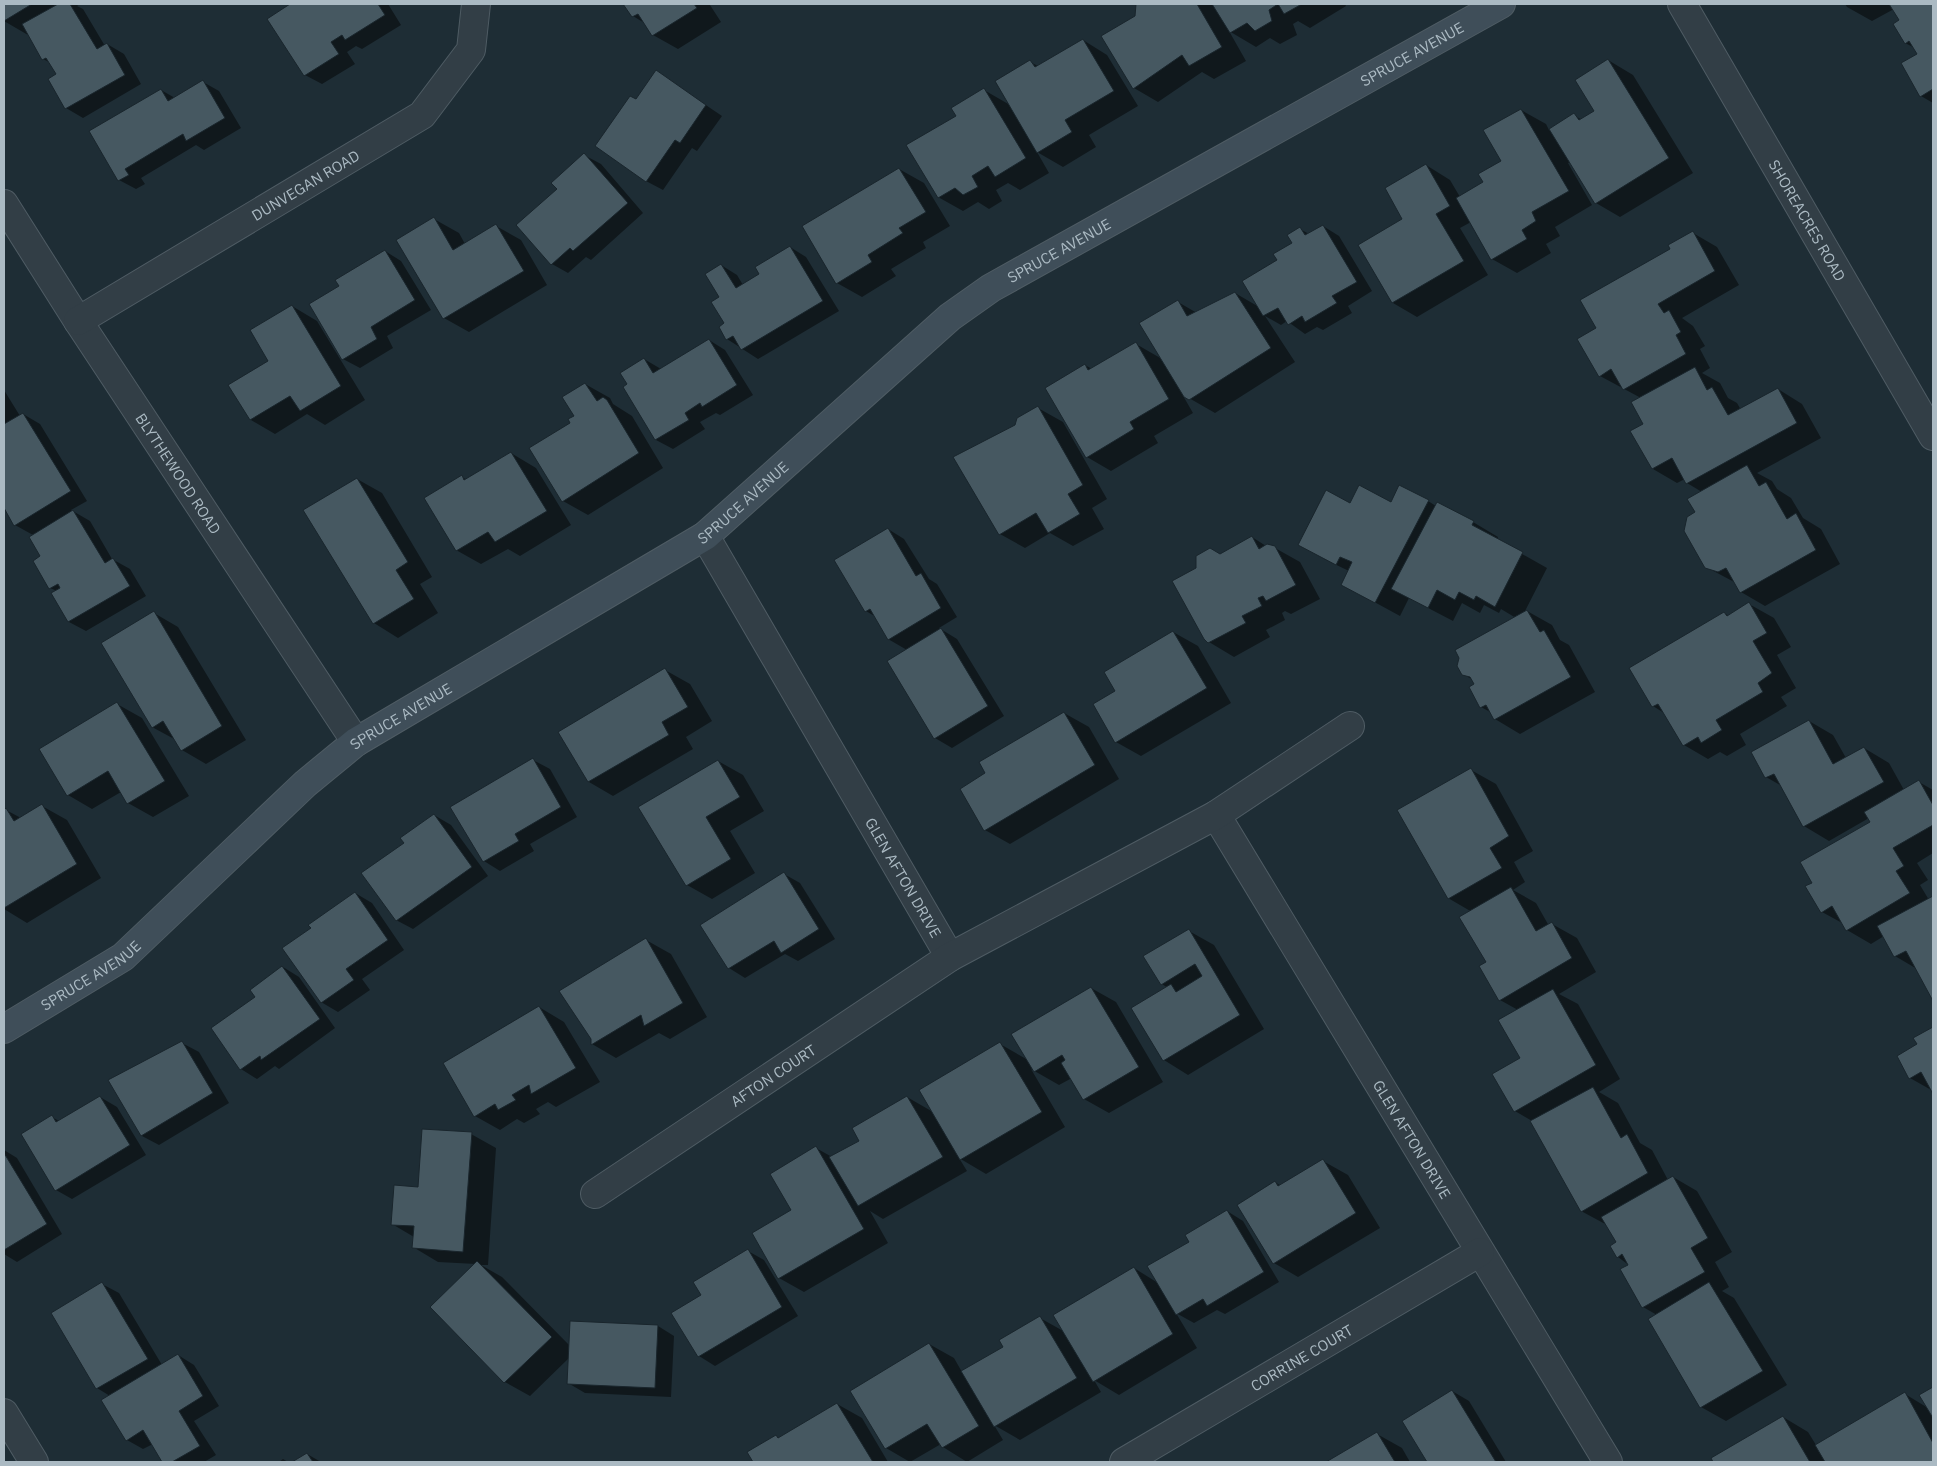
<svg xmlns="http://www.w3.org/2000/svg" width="1937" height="1466" font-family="'IBM Plex Sans',sans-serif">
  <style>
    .shadow { fill: #0007 }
    .building { fill: #465861; stroke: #19252c }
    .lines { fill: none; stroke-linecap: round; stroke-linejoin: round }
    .street-casing { stroke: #4f5c64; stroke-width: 30 }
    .secondary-casing { stroke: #4f5c64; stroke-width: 30 }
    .street { stroke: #323e46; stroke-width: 28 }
    .secondary { stroke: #3f4e59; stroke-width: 28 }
    .labels { text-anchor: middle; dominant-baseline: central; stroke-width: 4; stroke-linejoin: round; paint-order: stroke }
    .street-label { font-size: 15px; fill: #abbac3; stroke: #17232a }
  </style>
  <rect width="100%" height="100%" fill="#1e2d35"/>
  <g class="shadow">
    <path d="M4,4H80L77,6L83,9L105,46L107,44L124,54L141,84L83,118L66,108L58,75L51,63L43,59L29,34L28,35L4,21Z"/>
    <path d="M293,4H388L401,25L362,49L356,46L347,52L355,64L322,84L305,75L269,19Z"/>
    <path d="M625,4H711L710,5L721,22L678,49L653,35L646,24L633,16Z"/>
    <path d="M1137,4H1345L1346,6L1310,28L1298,21L1293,24L1297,35L1280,44L1270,38L1256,47L1229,31L1246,61L1214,79L1202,72L1158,102L1134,88Z"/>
    <path d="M1845,4H1933V103L1921,96L1918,55L1915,48L1905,43L1900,21L1894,9L1872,21L1847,7Z"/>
    <path d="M1083,40L1107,55L1138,106L1089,135L1096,147L1063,167L1037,152L1049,173L1020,190L1008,183L996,190L1002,201L989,209L978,202L963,211L938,197L957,116L984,90L1010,105L1030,62L1038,66Z"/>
    <path d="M1608,60L1633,75L1693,173L1620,217L1596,203L1570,162L1568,163L1592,205L1555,227L1560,236L1546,244L1551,253L1517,273L1492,259L1471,222L1460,228L1488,275L1417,317L1393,303L1359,245L1404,220L1426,165L1450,180L1460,197L1484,183L1503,161L1521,110L1546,124L1549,130L1574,115L1582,120L1595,112Z"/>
    <path d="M657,72L722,116L697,151L692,148L663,190L646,181L636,101Z"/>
    <path d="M203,82L219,91L241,128L204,150L196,145L141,178L145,184L136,189L119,180L161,90L175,98Z"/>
    <path d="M584,155L601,164L643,213L591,260L586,257L568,273L552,264L558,189Z"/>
    <path d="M899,169L924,183L950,226L923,242L926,248L891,269L896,276L862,297L837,283Z"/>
    <path d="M434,219L459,233L465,244L496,226L521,240L547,285L469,332L444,318Z"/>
    <path d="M1323,226L1339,236L1372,291L1348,306L1352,313L1323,330L1317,327L1305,334L1287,321L1281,325L1265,316L1295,362L1215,413L1182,394L1193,413L1154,436L1158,443L1111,471L1087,457L1085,365L1092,369L1136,344L1162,359L1178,302L1197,313L1235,293L1259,307L1278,261L1293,244L1300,229L1309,234Z"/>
    <path d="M1693,233L1717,247L1739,285L1682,318L1693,326L1705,346L1700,349L1710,368L1702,373L1720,383L1728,398L1737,403L1741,410L1778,389L1802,404L1821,438L1757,473L1772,481L1777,489L1791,498L1803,518L1821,529L1840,564L1765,606L1741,592L1736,583L1706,567L1697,513L1702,492L1687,483L1685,479L1677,483L1653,469L1641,398L1600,376L1597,328L1671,249Z"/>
    <path d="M790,247L806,257L839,311L758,359L727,339L721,298V265L737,275L743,285L761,275Z"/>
    <path d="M385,251L401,261L431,310L387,336L393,348L360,368L343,359L340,287Z"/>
    <path d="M292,306L317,321L365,400L325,425L307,414L275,434L251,420L230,386L270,361Z"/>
    <path d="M709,340L725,350L753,395L720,415L716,413L700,422L705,429L673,449L656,440L625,387L629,384L644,359L661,369Z"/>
    <path d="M585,384L610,398L613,404L632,416L663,468L588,515L563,501L572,423Z"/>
    <path d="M4,390L20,416L23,414L40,424L87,501L71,510L90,521L112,559L130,569L146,596L86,631L69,622L52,594L57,591L50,588L42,556L33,535L15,525L4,506Z"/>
    <path d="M1038,408L1063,422L1107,499L1092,508L1104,529L1073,546L1050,533L1025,548L1000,534Z"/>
    <path d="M511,453L536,468L571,525L520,556L508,549L481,564L456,550L462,477L467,480Z"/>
    <path d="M357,479L382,493L432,577L420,584L438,613L398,638L374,623Z"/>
    <path d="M1428,501L1436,506L1437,504L1473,522L1498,537L1497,540L1547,568L1524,613L1527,611L1552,625L1560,640L1569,645L1595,692L1520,734L1495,719L1492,713L1481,707L1473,680L1463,674L1516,618L1501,609L1499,613L1484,605L1480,613L1462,603L1453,621L1409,598L1400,616L1367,598L1349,571L1324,559L1350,504Z"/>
    <path d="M888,529L904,539L929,579L937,584L957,617L939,628L957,639L1004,716L952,748L935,738L907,650L888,639L876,617L866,611Z"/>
    <path d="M1252,537L1266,546L1275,548L1300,562L1320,599L1291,614L1285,611L1282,613L1285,620L1266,630L1270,637L1234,657L1209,642L1220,555Z"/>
    <path d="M1749,604L1774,618L1791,647L1777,655L1796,688L1781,697L1787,706L1740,734L1746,745L1727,756L1720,752L1708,759L1684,745L1664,713L1653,706L1724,613L1729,616Z"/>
    <path d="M154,613L178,627L246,740L206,764L182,750L176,740L152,727Z"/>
    <path d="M1173,632L1198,646L1231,703L1141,756L1116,742L1117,691Z"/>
    <path d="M665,670L690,684L712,721L686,737L693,749L613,796L589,782Z"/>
    <path d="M117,704L142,718L189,796L153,817L128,803L121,792L92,809L68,795Z"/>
    <path d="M1064,713L1089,727L1119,779L1010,844L985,830L987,774Z"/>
    <path d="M1809,721L1833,735L1846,758L1864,748L1889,763L1904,790L1919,782L1933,790V853L1917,863L1928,880L1920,885L1929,900L1933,897V999L1917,969L1895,956L1884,936L1871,944L1847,930L1844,924L1822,912L1814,883L1871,822L1869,818L1829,841L1804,826L1782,786L1766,777Z"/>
    <path d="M533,760L550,769L577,817L530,844L534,851L500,871L484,861Z"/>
    <path d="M718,761L743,775L764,811L730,831L755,873L712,899L687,885Z"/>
    <path d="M1471,770L1496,784L1533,851L1514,862L1525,882L1513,890L1536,903L1549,926L1552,924L1577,938L1596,972L1559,994L1578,1004L1620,1079L1599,1092L1618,1103L1640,1143L1652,1150L1668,1180L1673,1177L1697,1191L1732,1252L1715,1262L1729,1287L1722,1291L1734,1298L1787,1385L1726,1421L1701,1407L1657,1315L1643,1307L1622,1270L1630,1266L1618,1257V1242L1607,1225L1581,1211L1532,1121L1515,1111L1521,1059L1518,1010L1500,1000L1472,912L1448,898Z"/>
    <path d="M42,806L67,820L101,878L27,923L4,909V811L6,810L21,818Z"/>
    <path d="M434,815L451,825L488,876L413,929L396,920L406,843Z"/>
    <path d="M784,874L800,883L835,939L798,961L785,954L745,978L729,968Z"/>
    <path d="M355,893L372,903L404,950L362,979L370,990L338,1012L321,1002L313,928Z"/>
    <path d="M1189,931L1214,945L1264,1029L1188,1075L1164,1060L1168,988L1162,984Z"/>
    <path d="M646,940L671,954L707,1017L670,1039L659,1033L616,1058L592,1044Z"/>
    <path d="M283,967L299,977L335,1028L279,1069L275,1066L257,1079L241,1069L257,997Z"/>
    <path d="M1091,988L1116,1002L1163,1082L1109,1113L1084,1099L1072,1078L1059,1085L1031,1069L1065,1127L986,1174L959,1158L967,1171L883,1219L870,1211L888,1243L804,1292L779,1278L793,1211L816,1148L832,1157L861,1141L907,1097L933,1112L1000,1044L1028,1060Z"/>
    <path d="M539,1007L564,1022L600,1082L556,1107L548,1102L536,1109L540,1114L524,1123L517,1119L500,1130L475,1116Z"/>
    <path d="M1933,1028V1091L1910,1078L1918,1045L1915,1039Z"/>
    <path d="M182,1043L199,1052L229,1103L159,1145L142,1136L110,1081Z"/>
    <path d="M100,1097L117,1107L146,1155L72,1199L56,1190L52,1117L59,1121Z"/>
    <path d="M471,1134L496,1148L488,1265H481L502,1277L570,1346L658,1326L674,1336L671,1397L585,1393L568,1383L569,1358L530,1396L505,1382L432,1307L476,1264L438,1262L413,1247L414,1237L392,1224L419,1188Z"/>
    <path d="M4,1150L17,1158L62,1234L17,1262L4,1254Z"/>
    <path d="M1323,1161L1348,1175L1380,1228L1298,1277L1274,1263L1275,1182L1281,1186Z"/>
    <path d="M1227,1211L1243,1221L1279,1282L1225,1314L1217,1310L1194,1323L1176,1313L1197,1348L1119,1395L1094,1380L1101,1392L1020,1440L994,1425L1003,1440L967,1462L943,1447L941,1444L910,1462L886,1448L929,1344L954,1358L962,1372L1005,1347L1040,1318L1065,1332L1134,1268L1158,1283L1190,1242Z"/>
    <path d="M748,1251L764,1260L798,1316L715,1366L699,1356Z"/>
    <path d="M102,1284L119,1293L162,1365L178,1355L194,1365L219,1406L194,1421L216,1455L204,1462H164L153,1444L143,1449L127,1440L110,1396L97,1388Z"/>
    <path d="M1933,1389V1462H1715L1712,1458L1783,1417L1808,1432L1816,1445L1905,1394L1928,1408L1921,1396Z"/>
    <path d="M1452,1391L1469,1401L1506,1462H1428L1403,1421Z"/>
    <path d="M837,1404L862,1418L888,1462H755L749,1453L776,1436L780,1439Z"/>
    <path d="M1377,1434L1402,1448L1410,1462H1329Z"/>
    <path d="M307,1454L321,1462H294Z"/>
    <path d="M283,1459L288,1462H279Z"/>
  </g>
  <g class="building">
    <path d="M4,4H32L4,21Z"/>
    <path d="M58,4H70L97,49L107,43L125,75L65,109L48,79L56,74L46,58L42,60L22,24Z"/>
    <path d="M290,4H378L385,15L345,40L342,35L331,42L339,54L304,76L267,19Z"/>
    <path d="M623,4H694L697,8L652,36L638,14L632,17Z"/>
    <path d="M1136,4H1197L1222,47L1189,66L1182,55L1133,89L1101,36L1135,16Z"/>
    <path d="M1212,4H1302L1284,14L1278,4L1269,10L1272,21L1255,31L1247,23L1230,33Z"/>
    <path d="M1889,4H1933V89L1920,97L1901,63L1917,54L1909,41L1905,44L1893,24L1899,20Z"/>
    <path d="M1083,39L1114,91L1065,120L1072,132L1037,153L995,81L1030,60L1035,67Z"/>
    <path d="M1608,59L1669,158L1595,204L1549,129L1574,113L1579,120L1594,111L1575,80Z"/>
    <path d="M656,70L706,105L680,143L675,140L646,182L595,146L630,96L636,99Z"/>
    <path d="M203,80L225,118L186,141L183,134L125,169L129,175L118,181L89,131L161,89L168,101Z"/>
    <path d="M984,88L1026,158L995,177L988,166L972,176L978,187L963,195L955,188L938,198L906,145L956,116L951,108Z"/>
    <path d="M1521,109L1569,191L1532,212L1536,221L1522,230L1527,239L1491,260L1456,198L1483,182L1478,174L1501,161L1483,130Z"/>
    <path d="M584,153L628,203L573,251L570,248L551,265L516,225L557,189L551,183Z"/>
    <path d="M1426,164L1450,206L1436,214L1464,261L1392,303L1358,245L1402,219L1385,188Z"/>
    <path d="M899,168L926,212L899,228L903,233L868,255L872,262L836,284L802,226Z"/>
    <path d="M434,217L453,250L496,224L524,271L443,319L396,240Z"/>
    <path d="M1323,225L1357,282L1332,296L1337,303L1305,322L1302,316L1288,325L1278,308L1263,316L1242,281L1277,260L1273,254L1292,243L1287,235L1300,227L1305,235Z"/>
    <path d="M1693,231L1715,271L1658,304L1664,313L1669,310L1681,332L1676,335L1686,354L1623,390L1611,369L1599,377L1577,339L1596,328L1580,300L1670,249L1668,245Z"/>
    <path d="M790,246L823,301L741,350L733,336L726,340L719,327L724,323L711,302L719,297L705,274L721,264L736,288L759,274L755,267Z"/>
    <path d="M385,250L415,300L371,327L377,339L342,360L309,304L339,286L335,280Z"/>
    <path d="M1235,292L1271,348L1189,400L1184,397L1139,323L1178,300L1187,316Z"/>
    <path d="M292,305L341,386L300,411L290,396L250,420L228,385L268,361L250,330Z"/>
    <path d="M709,339L737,385L702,407L700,403L685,413L689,420L655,440L623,387L627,384L620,373L644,358L653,373Z"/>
    <path d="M1136,342L1169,399L1130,422L1134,429L1086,458L1045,388L1085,364L1088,370Z"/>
    <path d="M1695,367L1707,390L1712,387L1728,415L1778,388L1797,423L1686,484L1672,458L1652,469L1630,431L1643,424L1631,402Z"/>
    <path d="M585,383L597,401L603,397L607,400L639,453L562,502L529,448L570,423L568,419L574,416L562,397Z"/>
    <path d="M1038,406L1083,485L1068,494L1080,514L1048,533L1036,513L999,535L953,457L1015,425L1017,418Z"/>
    <path d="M23,413L71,491L14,526L4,508V424Z"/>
    <path d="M511,452L547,511L495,542L488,532L456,551L424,498L462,475L464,480Z"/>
    <path d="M1747,465L1759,486L1766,482L1787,519L1796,513L1816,550L1740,593L1726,568L1718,572L1705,568L1684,531L1687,517L1695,512L1687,499Z"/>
    <path d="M357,478L408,562L396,570L414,599L373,624L303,510Z"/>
    <path d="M1359,485L1391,502L1399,485L1429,500L1375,603L1341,585L1352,562L1340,557L1336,565L1298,545L1326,490L1350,503Z"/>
    <path d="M1437,502L1474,521L1472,525L1523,552L1495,607L1476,596L1474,600L1459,592L1455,600L1437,590L1428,608L1391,589Z"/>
    <path d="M73,510L105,563L113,558L130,586L68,622L51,593L60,588L58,584L49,589L33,561L40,556L29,537Z"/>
    <path d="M888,528L916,576L921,573L941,608L888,640L870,609L865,612L834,560Z"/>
    <path d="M1252,536L1259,549L1267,544L1275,546L1296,585L1266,601L1263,596L1258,598L1262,606L1242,616L1246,623L1208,643L1204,639L1172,581L1196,568V556L1210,548L1220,554Z"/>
    <path d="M1749,602L1767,633L1753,641L1772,673L1758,683L1763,692L1716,720L1722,730L1701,743L1698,737L1683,746L1658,704L1652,707L1629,668L1724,612L1727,616Z"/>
    <path d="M1527,610L1540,632L1544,630L1571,677L1494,720L1486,705L1480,708L1469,687L1474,684L1470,677L1462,675L1457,666L1459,658L1455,650Z"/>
    <path d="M154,611L222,726L181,751L163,721L152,728L101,643Z"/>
    <path d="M941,628L988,706L934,739L887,661Z"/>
    <path d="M1173,631L1207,688L1115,743L1093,704L1115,691L1104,672Z"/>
    <path d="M665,668L688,707L662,722L669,735L588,782L558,732Z"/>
    <path d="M117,702L165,781L127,804L108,771L67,796L39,749Z"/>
    <path d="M1064,712L1095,765L984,831L960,789L985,773L979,762Z"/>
    <path d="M1809,720L1833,764L1864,747L1884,782L1803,827L1774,774L1765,778L1751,752Z"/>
    <path d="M533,758L561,807L515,834L519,841L483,862L450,807Z"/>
    <path d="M718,760L740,797L706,817L731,859L686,886L638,807Z"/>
    <path d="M1471,768L1509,836L1490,848L1502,868L1448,899L1397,810Z"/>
    <path d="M1919,780L1933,805V825L1893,848L1904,866L1896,871L1910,893L1846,931L1832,906L1821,913L1805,886L1812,883L1800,862L1870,822L1864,812Z"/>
    <path d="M42,804L77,864L4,908V810L6,808L14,821Z"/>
    <path d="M434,814L472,867L396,921L361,873L404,843L400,838Z"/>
    <path d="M784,872L819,929L781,953L774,941L728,969L700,925Z"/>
    <path d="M1511,887L1536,931L1552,922L1572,958L1499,1001L1479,966L1486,962L1459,917Z"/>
    <path d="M355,892L388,940L346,969L354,980L321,1003L282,948L311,928L308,925Z"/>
    <path d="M1933,896V1001L1906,951L1894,957L1877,926Z"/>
    <path d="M1189,929L1240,1015L1163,1061L1131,1008L1171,984L1176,992L1202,976L1195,964L1161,985L1143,956Z"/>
    <path d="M646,938L683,1003L644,1026L641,1015L591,1045V1039L559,991Z"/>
    <path d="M282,966L320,1019L261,1060L260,1056L240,1070L211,1028L255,997L250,990Z"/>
    <path d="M1091,987L1139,1067L1083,1100L1061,1063L1065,1060L1062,1055L1034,1072L1011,1034Z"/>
    <path d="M1553,989L1596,1065L1514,1112L1492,1074L1520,1058L1498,1020Z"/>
    <path d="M539,1006L576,1068L531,1094L529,1085L512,1095L516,1100L498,1110L495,1104L474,1117L443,1063Z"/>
    <path d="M1933,1027V1094L1921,1072L1909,1079L1897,1056L1917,1044L1913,1038Z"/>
    <path d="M182,1041L213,1093L141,1136L108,1080Z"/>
    <path d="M1000,1042L1042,1112L960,1160L919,1090Z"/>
    <path d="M1593,1087L1621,1138L1627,1134L1648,1173L1581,1212L1530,1121Z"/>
    <path d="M100,1096L130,1145L55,1191L21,1134L52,1115L56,1122Z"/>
    <path d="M907,1096L943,1157L858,1206L829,1157L859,1141L852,1128Z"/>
    <path d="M422,1129L472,1132L463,1252L412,1248L414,1226L391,1225L394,1185L418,1187Z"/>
    <path d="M816,1146L864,1229L778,1279L752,1233L791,1210L770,1174Z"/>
    <path d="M4,1153L47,1224L4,1250Z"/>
    <path d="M1323,1159L1356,1213L1273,1264L1237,1205L1275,1181L1278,1186Z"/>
    <path d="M1673,1176L1708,1238L1691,1248L1705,1272L1642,1308L1620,1269L1628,1265L1622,1254L1617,1258L1610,1246L1616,1242L1601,1217Z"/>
    <path d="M1227,1210L1264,1272L1207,1306L1203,1299L1176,1315L1147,1266L1189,1242L1185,1235Z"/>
    <path d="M748,1249L782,1307L698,1357L671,1313L701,1295L693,1282Z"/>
    <path d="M477,1261L552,1337L504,1383L430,1307Z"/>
    <path d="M1134,1267L1173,1334L1093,1382L1053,1315Z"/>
    <path d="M102,1282L148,1359L96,1389L51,1313Z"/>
    <path d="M1709,1282L1763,1371L1700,1408L1648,1319Z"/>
    <path d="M1040,1316L1077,1378L994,1427L961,1371L1003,1347L999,1340Z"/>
    <path d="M570,1321L658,1325L655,1388L567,1384Z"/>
    <path d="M929,1343L979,1426L942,1448L927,1424L885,1449L850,1391Z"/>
    <path d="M178,1354L203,1396L179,1411L200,1446L172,1462H162L143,1430L126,1441L101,1400Z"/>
    <path d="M1933,1387V1418L1919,1395Z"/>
    <path d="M1452,1390L1496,1462H1427L1402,1421Z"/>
    <path d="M1905,1392L1933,1443V1462H1825L1815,1445Z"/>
    <path d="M837,1403L873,1462H753L747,1452L776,1435L778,1438Z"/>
    <path d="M1783,1416L1810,1462H1713L1711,1458Z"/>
    <path d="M1377,1432L1395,1462H1326Z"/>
    <path d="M307,1453L313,1462H292Z"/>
  </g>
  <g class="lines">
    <g class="street-casing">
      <g id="street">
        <path id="s1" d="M1682,4L1933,436"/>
        <path id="s2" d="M4,204L78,321L356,742"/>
        <path id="s3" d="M78,321L422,115L471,50L476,4"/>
        <path id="s4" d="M705,536L950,957"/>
        <path id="s5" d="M1216,815L1608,1462"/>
        <path id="s6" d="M595,1194L950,957L1216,815L1350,726"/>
        <path d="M4,1413L34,1462"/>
        <path id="s7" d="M1124,1462L1480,1252"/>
      </g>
    </g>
    <g class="secondary-casing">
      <g id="secondary">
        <path id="s8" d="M4,1029L123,957L305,784L356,742L705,536L950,317L991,288L1501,4"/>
      </g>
    </g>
    <use href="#street" class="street"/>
    <use href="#secondary" class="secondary"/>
  </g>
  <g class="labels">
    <g class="street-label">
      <text stroke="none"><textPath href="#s8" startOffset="1722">SPRUCE AVENUE</textPath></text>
      <text stroke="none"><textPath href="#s3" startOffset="265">DUNVEGAN ROAD</textPath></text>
      <text stroke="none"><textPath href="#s1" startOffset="250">SHOREACRES ROAD</textPath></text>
      <text stroke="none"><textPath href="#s8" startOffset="1318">SPRUCE AVENUE</textPath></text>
      <text stroke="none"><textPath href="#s2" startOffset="321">BLYTHEWOOD ROAD</textPath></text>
      <text stroke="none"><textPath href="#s8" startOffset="912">SPRUCE AVENUE</textPath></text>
      <text stroke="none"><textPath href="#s8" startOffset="508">SPRUCE AVENUE</textPath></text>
      <text stroke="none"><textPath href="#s4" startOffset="395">GLEN AFTON DRIVE</textPath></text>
      <text stroke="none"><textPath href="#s8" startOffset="102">SPRUCE AVENUE</textPath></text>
      <text stroke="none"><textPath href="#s6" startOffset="214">AFTON COURT</textPath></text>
      <text stroke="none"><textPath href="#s5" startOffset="379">GLEN AFTON DRIVE</textPath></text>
      <text stroke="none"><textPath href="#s7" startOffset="206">CORRINE COURT</textPath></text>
    </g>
  </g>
  <rect width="1937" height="1466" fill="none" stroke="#abbac3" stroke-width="10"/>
</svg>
